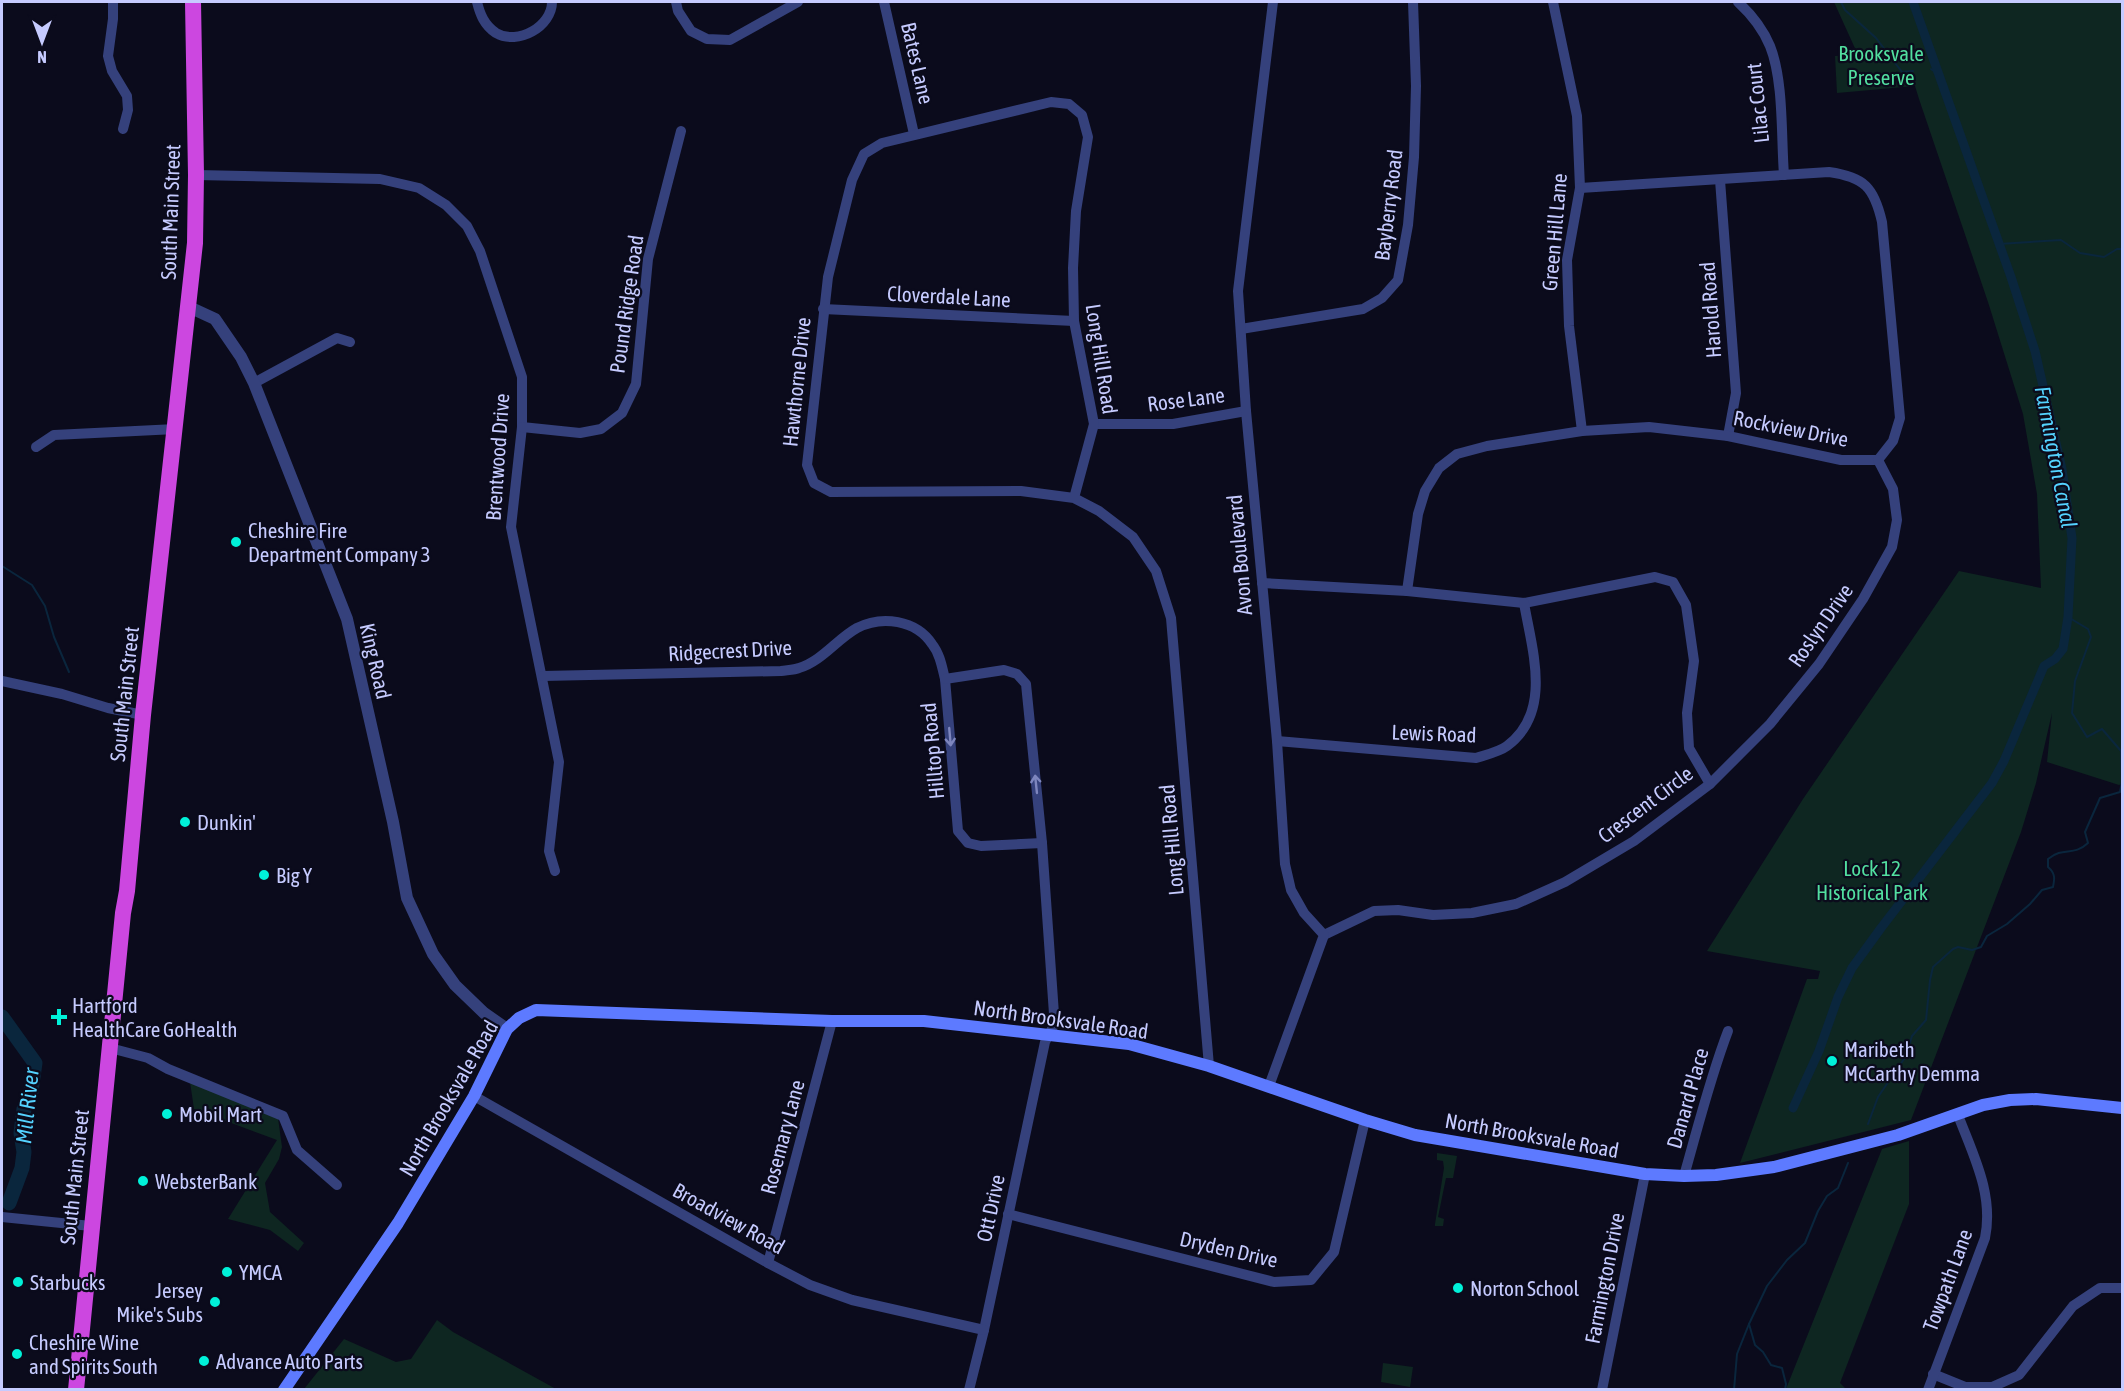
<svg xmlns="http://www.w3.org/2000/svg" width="2124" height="1391" font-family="'Asap Condensed',sans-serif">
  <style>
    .green { fill: #0e2621 }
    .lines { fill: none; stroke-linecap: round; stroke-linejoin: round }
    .stream { stroke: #0a263d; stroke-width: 2 }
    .canal { stroke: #0a263d; stroke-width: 9 }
    .river { stroke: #0a263d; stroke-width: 15 }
    .minor { stroke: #35417c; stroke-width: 10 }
    .tertiary { stroke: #35417c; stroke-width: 12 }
    .secondary { stroke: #5d7aff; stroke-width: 12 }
    .trunk { stroke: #cc47e0; stroke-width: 16 }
    .oneway { stroke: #7e86be }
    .poi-dot { fill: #00f1d9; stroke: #0b0b1c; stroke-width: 2 }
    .labels { text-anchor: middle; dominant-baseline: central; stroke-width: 4.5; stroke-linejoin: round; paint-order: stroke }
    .park-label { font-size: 21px; fill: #52dfa0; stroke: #0b0b1c }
    .street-label { font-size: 21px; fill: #c6cbff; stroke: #0b0b1c }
    .poi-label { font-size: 21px; fill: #c6cbff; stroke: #0b0b1c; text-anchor: start }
    .water-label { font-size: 22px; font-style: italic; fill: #54d2ff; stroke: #0b0b1c }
  </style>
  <rect width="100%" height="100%" fill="#0b0b1c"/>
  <g class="green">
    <path d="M1834,2H2122V784L2119,785L2047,762L2052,713L2036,783L2021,832L1911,1120L1740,1163L1807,979H1818L1820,971L1707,951L1803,799L1959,571L2041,588L2037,494L2023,414L1988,302L1919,99L1915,86L1837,93L1835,56L1858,55Z"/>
    <path d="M190,1082L278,1118L282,1147L279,1159L265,1183L270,1212L304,1243L298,1251L270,1230L228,1219L277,1140L194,1109Z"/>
    <path d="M1909,1141V1204L1840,1383L1846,1389H1786L1882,1149Z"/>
    <path d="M1437,1153L1457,1156L1453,1178H1446L1438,1217L1444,1219L1443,1226H1435V1224L1444,1168L1443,1161L1437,1160Z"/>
    <path d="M437,1320L453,1332L556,1389H304L344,1339L396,1362L411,1359Z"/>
    <path d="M1383,1363L1413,1367L1410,1387L1381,1382Z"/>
  </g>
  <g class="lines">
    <g class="stream">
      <path d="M1841,2L1845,10L1876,38L1902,72L1913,71"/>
      <path d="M1931,69L1939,75"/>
      <path d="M1999,244L2061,240L2080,253L2104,257L2117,249H2122"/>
      <path d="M2,566L32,585L45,606L54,637L69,672"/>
      <path d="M2068,617L2088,629L2091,637L2075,681L2072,713L2087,737L2102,729L2121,751L2122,777"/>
      <path d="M1868,1124L1878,1097L1906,1056L1912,1036L1926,1020L1930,980L1933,967L1953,949L1958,947L1972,950L1981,947L1987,936L2007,924L2030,904L2042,890L2053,887C2055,878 2055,873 2048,867V859C2064,846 2073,857 2088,843L2085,832L2100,798L2120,792L2122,782"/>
      <path d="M1749,1324L1755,1345L1763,1352L1771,1365L1782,1368L1786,1384L1785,1390"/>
      <path d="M1734,1390L1737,1354L1749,1324L1767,1286L1787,1260L1805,1243L1818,1211L1827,1196L1838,1188L1848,1163"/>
    </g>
    <path class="canal" d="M1793,1108L1819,1051L1838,997L1852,968L1881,928L1992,783L2004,761L2044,666L2055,659L2063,649L2068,617L2072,538L2062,469L2035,351L2011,277L1913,2"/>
    <path class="river" d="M2,1017L35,1063L30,1098L24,1109L21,1133L24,1152L22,1168L9,1203"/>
    <g class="minor">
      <path d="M113,2V19L108,56L112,71L127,96L128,110L123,129"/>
      <path d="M477,2C480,14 484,25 496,33C518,46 552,26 552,2"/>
      <path d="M676,2L678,11L691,31L707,39L730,40L798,2"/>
      <path d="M884,2L914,134"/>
      <path d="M1553,2L1577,116L1580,188L1567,260L1569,326L1582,431"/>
      <path d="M1738,2C1751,14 1763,29 1770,46C1784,81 1781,137 1784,175"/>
      <path d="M196,175L380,179L419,188L446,205L467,226L480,251L522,377V427L511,527L559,762L549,851L555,871"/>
      <path d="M1720,180L1736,393L1728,436"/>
      <path d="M823,309L1074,321"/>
      <path d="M1241,329L1363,309L1382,298L1398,280L1408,225L1414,157L1416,86L1413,2"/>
      <path d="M254,383L337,338L350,342"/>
      <path d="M1094,424H1173L1246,411"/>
      <path d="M522,427L580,433L601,429L622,413L636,384L648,259L681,131"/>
      <path d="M36,447L54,435L176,429"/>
      <path d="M1074,498L1094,424L1074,321L1073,268L1076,211L1088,137L1082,115L1069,104L1051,102L882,143L864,154L852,180L828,277L807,465L814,483L831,492L1021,491L1074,498L1099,511L1133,537L1156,571L1171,618L1209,1066"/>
      <path d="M1262,583L1407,591L1524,603L1655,577L1673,582L1686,605L1694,661L1687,713L1689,748L1710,784"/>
      <path d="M1407,591L1418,514L1425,491L1439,468L1457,454L1487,446L1582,431L1649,427L1728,436L1841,460H1878L1893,441L1900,418L1882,222C1874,187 1864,177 1829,172L1580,188"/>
      <path d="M543,676L781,671C787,670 794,670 799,668C822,661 837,639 857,628C882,615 916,620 932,644C940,654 942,667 945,679L958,831L968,843L981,846L1042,843"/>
      <path d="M945,679L1004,670L1017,674L1026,684L1042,843L1054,1014L1053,1027L1045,1042L984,1330L969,1390"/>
      <path d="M2,681L62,694L108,708L143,715"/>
      <path d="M1277,741L1476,758C1485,755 1499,752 1507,746C1553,712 1532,650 1524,603"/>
      <path d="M1324,935L1374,911L1398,910L1433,915L1472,913L1516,904L1565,882L1634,841L1710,784L1770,724L1819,664L1863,599L1892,547L1897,520L1893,489L1878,460"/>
      <path d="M110,1048L148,1058L168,1069L283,1116L297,1150L337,1185"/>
      <path d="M1269,1086L1324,935L1304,913L1291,890L1285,864L1277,741L1246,411L1238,291L1273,2"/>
      <path d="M474,1096L768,1263L810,1285L852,1300L984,1330"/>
      <path d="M1684,1176C1698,1127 1710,1078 1728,1031"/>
      <path d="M1008,1214L1274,1282L1311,1280L1334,1252L1365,1120"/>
      <path d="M2,1217L91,1226"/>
      <path d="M768,1263L832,1021"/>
      <path d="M1933,1374L1965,1387H1992L2019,1375L2073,1306L2100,1288H2122"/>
      <path d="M1602,1390L1645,1174"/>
      <path d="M1928,1390L1985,1238C1994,1194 1973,1155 1958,1115"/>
    </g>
    <path class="tertiary" d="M189,307L215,319L241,357L254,383L347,619L393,822L407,898L433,954L455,985L484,1013L507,1029"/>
    <path class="secondary" d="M284,1390L398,1223L474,1096L507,1029L519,1018L536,1010L832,1021H924L1129,1044L1209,1066L1365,1120L1415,1135L1645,1174L1684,1176L1716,1175L1774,1167L1898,1135L1983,1105L2010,1100L2036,1099L2122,1108"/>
    <path class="trunk" d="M76,1390L123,913L127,891L143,715L195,243L196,175L193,2"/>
  </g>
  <defs><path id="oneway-shaft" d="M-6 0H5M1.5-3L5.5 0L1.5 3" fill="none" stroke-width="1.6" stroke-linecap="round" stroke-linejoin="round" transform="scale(1.5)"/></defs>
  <g class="oneway">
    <use href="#oneway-shaft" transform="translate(950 737) rotate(85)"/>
    <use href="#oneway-shaft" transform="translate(1036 784) rotate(-96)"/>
  </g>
  <g class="poi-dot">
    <circle cx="236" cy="542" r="6"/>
    <circle cx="185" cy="822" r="6"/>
    <circle cx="264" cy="875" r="6"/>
    <path d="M56 1008h6v6h6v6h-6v6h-6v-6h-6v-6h6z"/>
    <circle cx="1832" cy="1061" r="6"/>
    <circle cx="167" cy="1114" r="6"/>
    <circle cx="143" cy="1181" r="6"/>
    <circle cx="227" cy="1272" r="6"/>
    <circle cx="18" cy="1282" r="6"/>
    <circle cx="1458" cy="1288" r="6"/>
    <circle cx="215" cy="1302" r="6"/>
    <circle cx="17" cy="1354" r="6"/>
    <circle cx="204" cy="1361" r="6"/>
  </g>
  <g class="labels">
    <g class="park-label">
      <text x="1881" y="53">Brooksvale<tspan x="1881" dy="24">Preserve</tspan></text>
      <text x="1872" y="868">Lock 12<tspan x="1872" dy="24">Historical Park</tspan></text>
    </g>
    <g class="street-label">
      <text transform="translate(918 63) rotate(77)">Bates Lane</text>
      <text transform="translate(1757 103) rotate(-96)">Lilac Court</text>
      <text transform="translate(1388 205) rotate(-83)">Bayberry Road</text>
      <text transform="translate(170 212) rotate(-88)">South Main Street</text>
      <text transform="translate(1554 232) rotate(-85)">Green Hill Lane</text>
      <text transform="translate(949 296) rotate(3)">Cloverdale Lane</text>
      <text transform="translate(626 304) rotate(-82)">Pound Ridge Road</text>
      <text transform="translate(1710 310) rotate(-94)">Harold Road</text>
      <text transform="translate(1102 359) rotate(81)">Long Hill Road</text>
      <text transform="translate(796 382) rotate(-84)">Hawthorne Drive</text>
      <text transform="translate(1186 399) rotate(-7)">Rose Lane</text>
      <text transform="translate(1791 428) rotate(11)">Rockview Drive</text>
      <text transform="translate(497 457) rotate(-86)">Brentwood Drive</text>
      <text transform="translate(1239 555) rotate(-95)">Avon Boulevard</text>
      <text transform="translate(1820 625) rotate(-55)">Roslyn Drive</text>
      <text transform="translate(730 650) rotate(-3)">Ridgecrest Drive</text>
      <text transform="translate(376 661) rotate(77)">King Road</text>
      <text transform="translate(124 694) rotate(-84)">South Main Street</text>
      <text transform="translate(1434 733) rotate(2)">Lewis Road</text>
      <text transform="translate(932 751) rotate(-95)">Hilltop Road</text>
      <text transform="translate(1645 804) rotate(-37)">Crescent Circle</text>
      <text transform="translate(1171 840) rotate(-95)">Long Hill Road</text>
      <text transform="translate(1061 1019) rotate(8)">North Brooksvale Road</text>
      <text transform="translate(448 1098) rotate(-60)">North Brooksvale Road</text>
      <text transform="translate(1687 1098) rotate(-74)">Danard Place</text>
      <text transform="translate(1532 1135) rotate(10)">North Brooksvale Road</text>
      <text transform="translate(782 1137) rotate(-75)">Rosemary Lane</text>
      <text transform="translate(74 1177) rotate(-84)">South Main Street</text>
      <text transform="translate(990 1208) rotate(-78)">Ott Drive</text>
      <text transform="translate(729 1218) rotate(29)">Broadview Road</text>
      <text transform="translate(1229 1249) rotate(13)">Dryden Drive</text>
      <text transform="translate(1604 1278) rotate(-79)">Farmington Drive</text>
      <text transform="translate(1947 1280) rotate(-70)">Towpath Lane</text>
    </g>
    <g class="poi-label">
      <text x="248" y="530">Cheshire Fire<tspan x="248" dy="24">Department Company 3</tspan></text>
      <text x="197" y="822">Dunkin'</text>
      <text x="276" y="875">Big Y</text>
      <text x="72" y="1005">Hartford<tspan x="72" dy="24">HealthCare GoHealth</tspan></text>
      <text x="1844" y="1049">Maribeth<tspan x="1844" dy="24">McCarthy Demma</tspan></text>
      <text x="179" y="1114">Mobil Mart</text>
      <text x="155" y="1181">WebsterBank</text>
      <text x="239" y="1272">YMCA</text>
      <text x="30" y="1282">Starbucks</text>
      <text x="1470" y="1288">Norton School</text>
      <text x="203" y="1290" text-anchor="end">Jersey<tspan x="203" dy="24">Mike's Subs</tspan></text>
      <text x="29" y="1342">Cheshire Wine<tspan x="29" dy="24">and Spirits South</tspan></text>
      <text x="216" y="1361">Advance Auto Parts</text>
    </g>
    <g class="water-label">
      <text transform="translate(2056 457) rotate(79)">Farmington Canal</text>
      <text transform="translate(27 1106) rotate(-84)">Mill River</text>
    </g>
  </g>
  <rect width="2124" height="1391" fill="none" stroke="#c6cbff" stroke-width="6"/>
  <g transform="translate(42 42) rotate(180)" stroke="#0b0b1c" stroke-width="4.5" paint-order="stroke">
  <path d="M0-4.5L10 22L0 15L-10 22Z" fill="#c6cbff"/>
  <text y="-9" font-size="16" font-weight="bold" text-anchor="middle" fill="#c6cbff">N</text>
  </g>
</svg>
